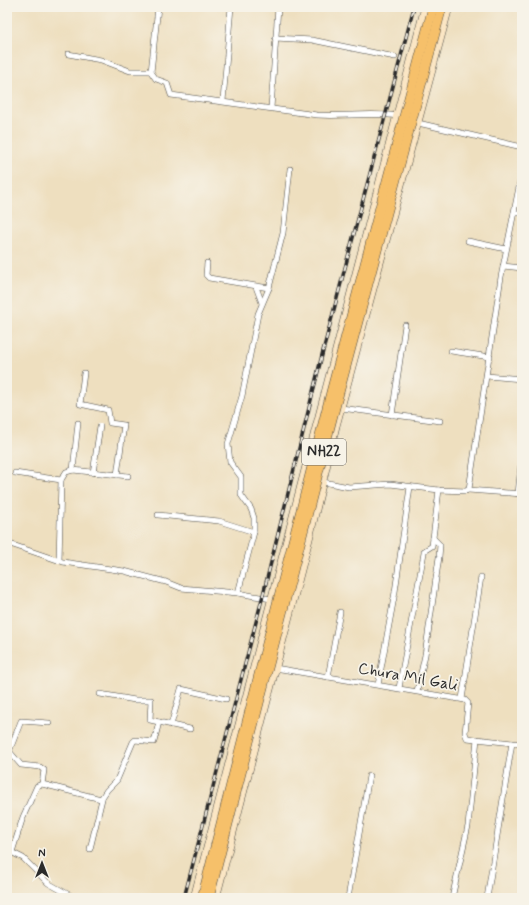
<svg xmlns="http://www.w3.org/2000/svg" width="529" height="905" font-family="Mynerve,sans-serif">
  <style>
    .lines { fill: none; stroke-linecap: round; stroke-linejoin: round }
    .street-casing { stroke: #484641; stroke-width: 6 }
    .secondary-casing { stroke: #484641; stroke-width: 8 }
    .street { stroke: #fff; stroke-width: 5 }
    .secondary { stroke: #fbe6c4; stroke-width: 7 }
    .rail-casing { stroke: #2b2b2b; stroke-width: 3.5 }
    .rail { stroke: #f7f3e8; stroke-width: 2; stroke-dasharray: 6; stroke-linecap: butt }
    .highway-bridge-casing { stroke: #484641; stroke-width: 10; stroke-linecap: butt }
    .highway-bridge { stroke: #f6c06b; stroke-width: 9 }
    .labels { text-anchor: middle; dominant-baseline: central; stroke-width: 3.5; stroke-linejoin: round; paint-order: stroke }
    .shield { fill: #f7f3e8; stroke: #686764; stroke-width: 1 }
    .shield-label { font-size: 15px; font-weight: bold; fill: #2b2b2b }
    .street-label { font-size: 16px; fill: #2b2b2b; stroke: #f7f3e8 }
  </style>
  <rect width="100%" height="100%" fill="#f7f3e8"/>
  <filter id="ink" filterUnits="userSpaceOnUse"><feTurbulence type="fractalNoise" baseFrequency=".025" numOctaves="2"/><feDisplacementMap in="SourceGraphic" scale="8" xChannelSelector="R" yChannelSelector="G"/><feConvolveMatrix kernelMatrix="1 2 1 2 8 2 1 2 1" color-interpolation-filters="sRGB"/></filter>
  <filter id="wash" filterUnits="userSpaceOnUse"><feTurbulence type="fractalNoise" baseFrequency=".012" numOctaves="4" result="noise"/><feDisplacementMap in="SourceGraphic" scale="16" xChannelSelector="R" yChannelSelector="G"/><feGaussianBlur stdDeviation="0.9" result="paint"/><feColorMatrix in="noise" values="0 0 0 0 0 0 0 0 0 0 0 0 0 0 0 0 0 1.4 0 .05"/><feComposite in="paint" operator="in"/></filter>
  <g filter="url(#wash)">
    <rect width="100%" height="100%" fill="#eedfbf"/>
  </g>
  <g filter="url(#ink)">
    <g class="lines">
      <g class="street-casing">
        <g id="street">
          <path d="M158,7L151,72L156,79L167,83L171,95L317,115C344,117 371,112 397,116"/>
          <path d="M275,38L312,40L395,57"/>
          <path d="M68,54L101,60L130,71H151"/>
          <path d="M223,101L231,7"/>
          <path d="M271,108L278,7"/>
          <path d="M418,123L522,147"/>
          <path d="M514,213H522"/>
          <path d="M468,241L506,249"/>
          <path d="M207,263L206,275L209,278L269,288"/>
          <path d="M503,266L522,268"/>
          <path d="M256,287L262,303"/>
          <path d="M451,351L490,357"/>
          <path d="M84,373L80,404L108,410L110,423L124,425L117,475"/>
          <path d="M487,376L522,379"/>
          <path d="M341,408L440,421"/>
          <path d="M392,415L405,325"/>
          <path d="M73,470L78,423"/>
          <path d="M15,473L61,480L59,561"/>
          <path d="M93,473L100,426"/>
          <path d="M61,480L66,472L73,470L128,476"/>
          <path d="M323,482L349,487L390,484L439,490L466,491L469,489L501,277L522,172"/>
          <path d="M468,490L522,494"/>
          <path d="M518,494L522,455"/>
          <path d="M158,515L219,521L254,532"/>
          <path d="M7,543L63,562L124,571L166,582L181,588L238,593L271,599"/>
          <path d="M238,593L254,532V518L251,509L241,495V477L230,462L228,444L242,396L258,314L269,288L283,233L290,169"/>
          <path d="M275,668L465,700L468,703L465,733L467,738L522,744"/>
          <path d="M328,677L340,612"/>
          <path d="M378,685L395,592L410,487"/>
          <path d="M399,688L424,553V551L432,546L439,490"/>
          <path d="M417,691L425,655L439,557L440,545L433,538"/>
          <path d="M100,694L135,700H151L150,720L190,729"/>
          <path d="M462,699L481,577"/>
          <path d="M171,725L181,689L226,699"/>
          <path d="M8,750L21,765L40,767L44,770L42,784"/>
          <path d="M9,752L21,721L49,723"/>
          <path d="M90,849L102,799"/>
          <path d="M7,850L23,858L48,883L75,898"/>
          <path d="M12,852L23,817L37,786L42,784L101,799L107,790L117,780L133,742L135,740L154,742L159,722"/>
          <path d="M348,898L369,776"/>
          <path d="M452,898L468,826L477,739"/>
          <path d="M487,898L512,743"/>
        </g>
      </g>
      <g class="secondary-casing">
        <g id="secondary">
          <path d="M194,898L425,7"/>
          <path d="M216,898L309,539L336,426L449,7"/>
        </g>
      </g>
      <use href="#street" class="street"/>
      <use href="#secondary" class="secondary"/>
      <g class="rail-casing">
        <path id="rail" d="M184,898L262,599L323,351L414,7"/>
      </g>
      <use href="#rail" class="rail"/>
      <g class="highway-bridge-casing">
        <g id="highway-bridge">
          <path d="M202,898L331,392L433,7"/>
          <path d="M209,898L332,419L442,7"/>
        </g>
      </g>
      <use href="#highway-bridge" class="highway-bridge"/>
    </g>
  </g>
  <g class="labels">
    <rect class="shield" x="302" y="439" width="44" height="26" rx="3"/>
    <g class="shield-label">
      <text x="324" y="452">NH22</text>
    </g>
    <g class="street-label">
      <text transform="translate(408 677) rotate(10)">Chura Mil Gali</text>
    </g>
  </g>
  <rect width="529" height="905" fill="none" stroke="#f7f3e8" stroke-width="24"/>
  <g transform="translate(42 863)" stroke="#f7f3e8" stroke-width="3" paint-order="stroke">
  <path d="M0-3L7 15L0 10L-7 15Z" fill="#2b2b2b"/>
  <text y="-6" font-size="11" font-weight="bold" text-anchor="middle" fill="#2b2b2b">N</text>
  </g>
</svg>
